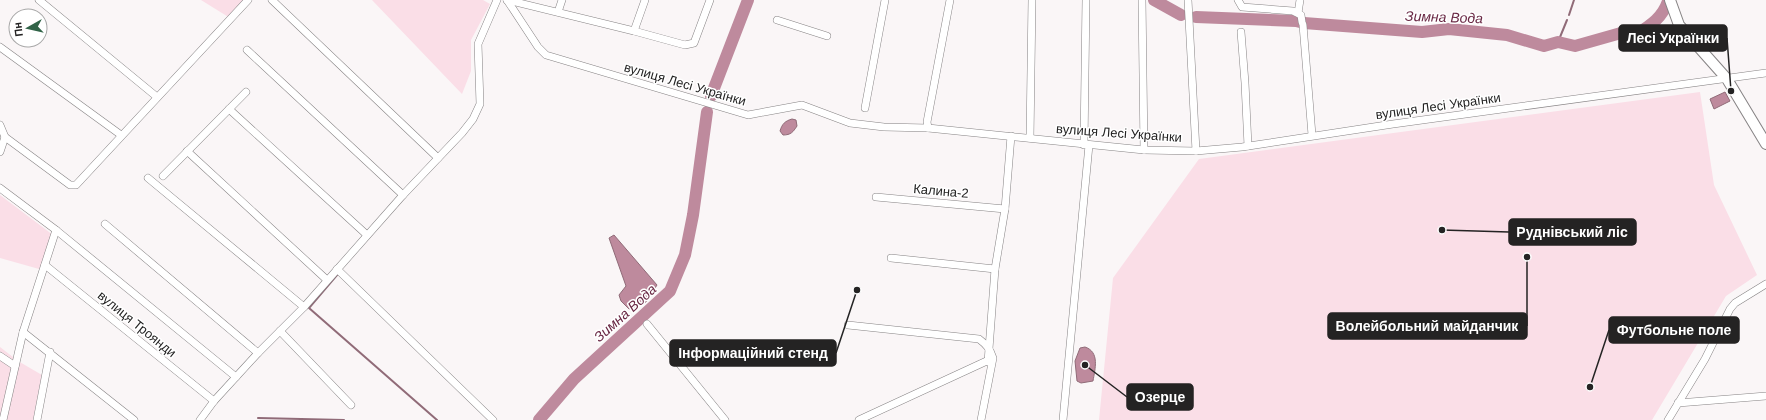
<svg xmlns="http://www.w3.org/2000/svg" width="1766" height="420" font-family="Arial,sans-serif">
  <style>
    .green { fill: #fadee7 }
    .water { fill: #be8a9d; stroke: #906b78 }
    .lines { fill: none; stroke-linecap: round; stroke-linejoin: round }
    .stream { stroke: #906b78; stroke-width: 2 }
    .river { stroke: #be8a9d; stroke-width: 12 }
    .street-casing { stroke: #868384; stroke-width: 8 }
    .secondary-casing { stroke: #868384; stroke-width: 12 }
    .street { stroke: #fff; stroke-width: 7 }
    .secondary { stroke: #fff; stroke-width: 10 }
    .labels { text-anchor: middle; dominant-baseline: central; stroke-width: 3; stroke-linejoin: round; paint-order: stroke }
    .street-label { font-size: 13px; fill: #242323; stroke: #fff }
    .water-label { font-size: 14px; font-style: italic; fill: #692844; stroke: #fff }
    .leader { fill: none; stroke: #242323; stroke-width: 1.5 }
    .callout-dot { fill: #242323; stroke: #fff; stroke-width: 1.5 }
    .callout { fill: #242323; stroke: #242323; stroke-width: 1.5 }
    .callout-label { font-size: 14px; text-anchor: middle; font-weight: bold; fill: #fff }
  </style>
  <rect width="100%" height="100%" fill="#faf6f7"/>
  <g class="green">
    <path d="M201,0H246L230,18Z"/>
    <path d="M372,0H483L490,4L471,40V71L462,94Z"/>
    <path d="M1700,92L1714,185L1757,275L1726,296L1652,420H1099L1113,278L1199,159Z"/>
    <path d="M0,195L53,235L39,269L0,258Z"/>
    <path d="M0,347L18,361L42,375L33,420H0Z"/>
  </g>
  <g class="water">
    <path d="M1725,92L1730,101L1714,109L1710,99Z"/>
    <path d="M792,119L796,120L797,126C793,132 791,135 783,135L780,131C782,124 785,121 792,119Z"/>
    <path d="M614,235L657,285L646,302L629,309L621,301L619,295L626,286L609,238Z"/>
    <path d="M1085,347C1100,352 1095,369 1093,381L1081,383L1077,381L1075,361L1080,348Z"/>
  </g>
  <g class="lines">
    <g class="stream">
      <path d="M1569,15L1574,0"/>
      <path d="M1558,42L1567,20"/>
      <path d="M337,275L309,308L437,420"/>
      <path d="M258,418L344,420"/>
    </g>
    <g class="river">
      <path d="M1154,0L1181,15"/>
      <path d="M1196,17L1296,21L1304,23L1422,32L1449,29L1507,35L1544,46L1558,42L1575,46L1628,31L1637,34C1651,25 1663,17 1668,1L1670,0"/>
      <path d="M711,96L748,0"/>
      <path d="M539,420L574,379L670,291L685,255L693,215L707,112"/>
    </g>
    <g class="street-casing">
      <g id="street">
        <path d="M39,0L157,97"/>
        <path d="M272,0L438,158"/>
        <path d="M507,0L538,47L546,55L748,115L802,105L850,123L884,127L928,128L1144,150L1196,151L1242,147L1393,124L1766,73"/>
        <path d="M507,0L634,31L685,45L694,43L710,0"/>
        <path d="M1142,0L1144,150"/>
        <path d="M1188,0L1196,151"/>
        <path d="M1238,0L1242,7L1293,11L1301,15L1302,22"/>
        <path d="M558,12L562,0"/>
        <path d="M1298,13L1300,0"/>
        <path d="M777,20L827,36"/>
        <path d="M1303,25L1312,135"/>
        <path d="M634,31L645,0"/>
        <path d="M1241,32L1245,83L1248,146"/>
        <path d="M0,47L121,135"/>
        <path d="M247,50L403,195"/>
        <path d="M865,108L885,0"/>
        <path d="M229,109L367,235"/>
        <path d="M0,125L5,137L0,152"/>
        <path d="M928,128L927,122L950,0"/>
        <path d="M5,137L70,185H76L248,0"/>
        <path d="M1030,138L1032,0"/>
        <path d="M1084,145L1086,0"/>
        <path d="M187,151L327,280"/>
        <path d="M163,176L246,92"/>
        <path d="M148,178L304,307"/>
        <path d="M0,188L56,230L236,377"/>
        <path d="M876,197L1005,209"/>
        <path d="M105,224L258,353"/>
        <path d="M56,230L23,332L134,420"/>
        <path d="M891,258L995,269"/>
        <path d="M45,265L214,401"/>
        <path d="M337,269L493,420"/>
        <path d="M647,324L725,420"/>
        <path d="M848,325L979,339C987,345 990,349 993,358L981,420"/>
        <path d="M280,331L351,405"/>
        <path d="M0,356L15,366"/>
        <path d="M988,362L995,269L1005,209L1011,136"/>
        <path d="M1678,403L1766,396"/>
        <path d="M3,420L23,332"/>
        <path d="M37,420L50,352"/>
        <path d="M200,420L214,401L258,353L304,307L403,195L462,133L473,119L480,104L478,44L497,0"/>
        <path d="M859,420L991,359"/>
        <path d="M1063,420L1089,145"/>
        <path d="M1668,420L1705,359L1730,309L1735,303L1766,284"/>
      </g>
    </g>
    <g class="secondary-casing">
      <path id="secondary" d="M1670,0L1679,25L1727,79L1766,144"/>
    </g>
    <use href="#street" class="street"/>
    <use href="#secondary" class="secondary"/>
  </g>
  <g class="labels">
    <g class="street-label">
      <text transform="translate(685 84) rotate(16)">вулиця Лесі Українки</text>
      <text transform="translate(1438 106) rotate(-8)">вулиця Лесі Українки</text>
      <text transform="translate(1119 133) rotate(4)">вулиця Лесі Українки</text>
      <text transform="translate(941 191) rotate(5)">Калина-2</text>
      <text transform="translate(137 324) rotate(39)">вулиця Троянди</text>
    </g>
    <g class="water-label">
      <text transform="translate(1444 17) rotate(2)">Зимна Вода</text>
      <text transform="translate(625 313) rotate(-42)">Зимна Вода</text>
    </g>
  </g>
  <path class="leader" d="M1731 91L1727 38M1442 230L1509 232M1527 257L1527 326M1590 387L1609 330M857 290L836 353M1085 365L1127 397"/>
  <g class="callout-dot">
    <circle cx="1731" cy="91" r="4"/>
    <circle cx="1442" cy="230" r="4"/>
    <circle cx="1527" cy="257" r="4"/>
    <circle cx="1590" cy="387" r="4"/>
    <circle cx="857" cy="290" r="4"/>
    <circle cx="1085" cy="365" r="4"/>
  </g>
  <g class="callout">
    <rect x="1619" y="25" width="108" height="26" rx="4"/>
    <rect x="1509" y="219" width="127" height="26" rx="4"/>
    <rect x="1328" y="313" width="199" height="26" rx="4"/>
    <rect x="1609" y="317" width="130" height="26" rx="4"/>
    <rect x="670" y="340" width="166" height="26" rx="4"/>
    <rect x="1127" y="384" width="66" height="26" rx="4"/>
  </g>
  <g class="callout-label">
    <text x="1673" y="43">Лесі Українки</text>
    <text x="1572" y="237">Руднівський ліс</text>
    <text x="1427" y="331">Волейбольний майданчик</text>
    <text x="1674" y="335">Футбольне поле</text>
    <text x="753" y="358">Інформаційний стенд</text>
    <text x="1160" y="402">Озерце</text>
  </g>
  <g transform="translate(28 28) rotate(262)"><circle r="19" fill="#ffffff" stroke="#a7a7a7"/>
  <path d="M0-3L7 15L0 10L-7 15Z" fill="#306347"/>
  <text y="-6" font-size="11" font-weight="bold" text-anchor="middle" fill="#242323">Пн</text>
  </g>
</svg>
